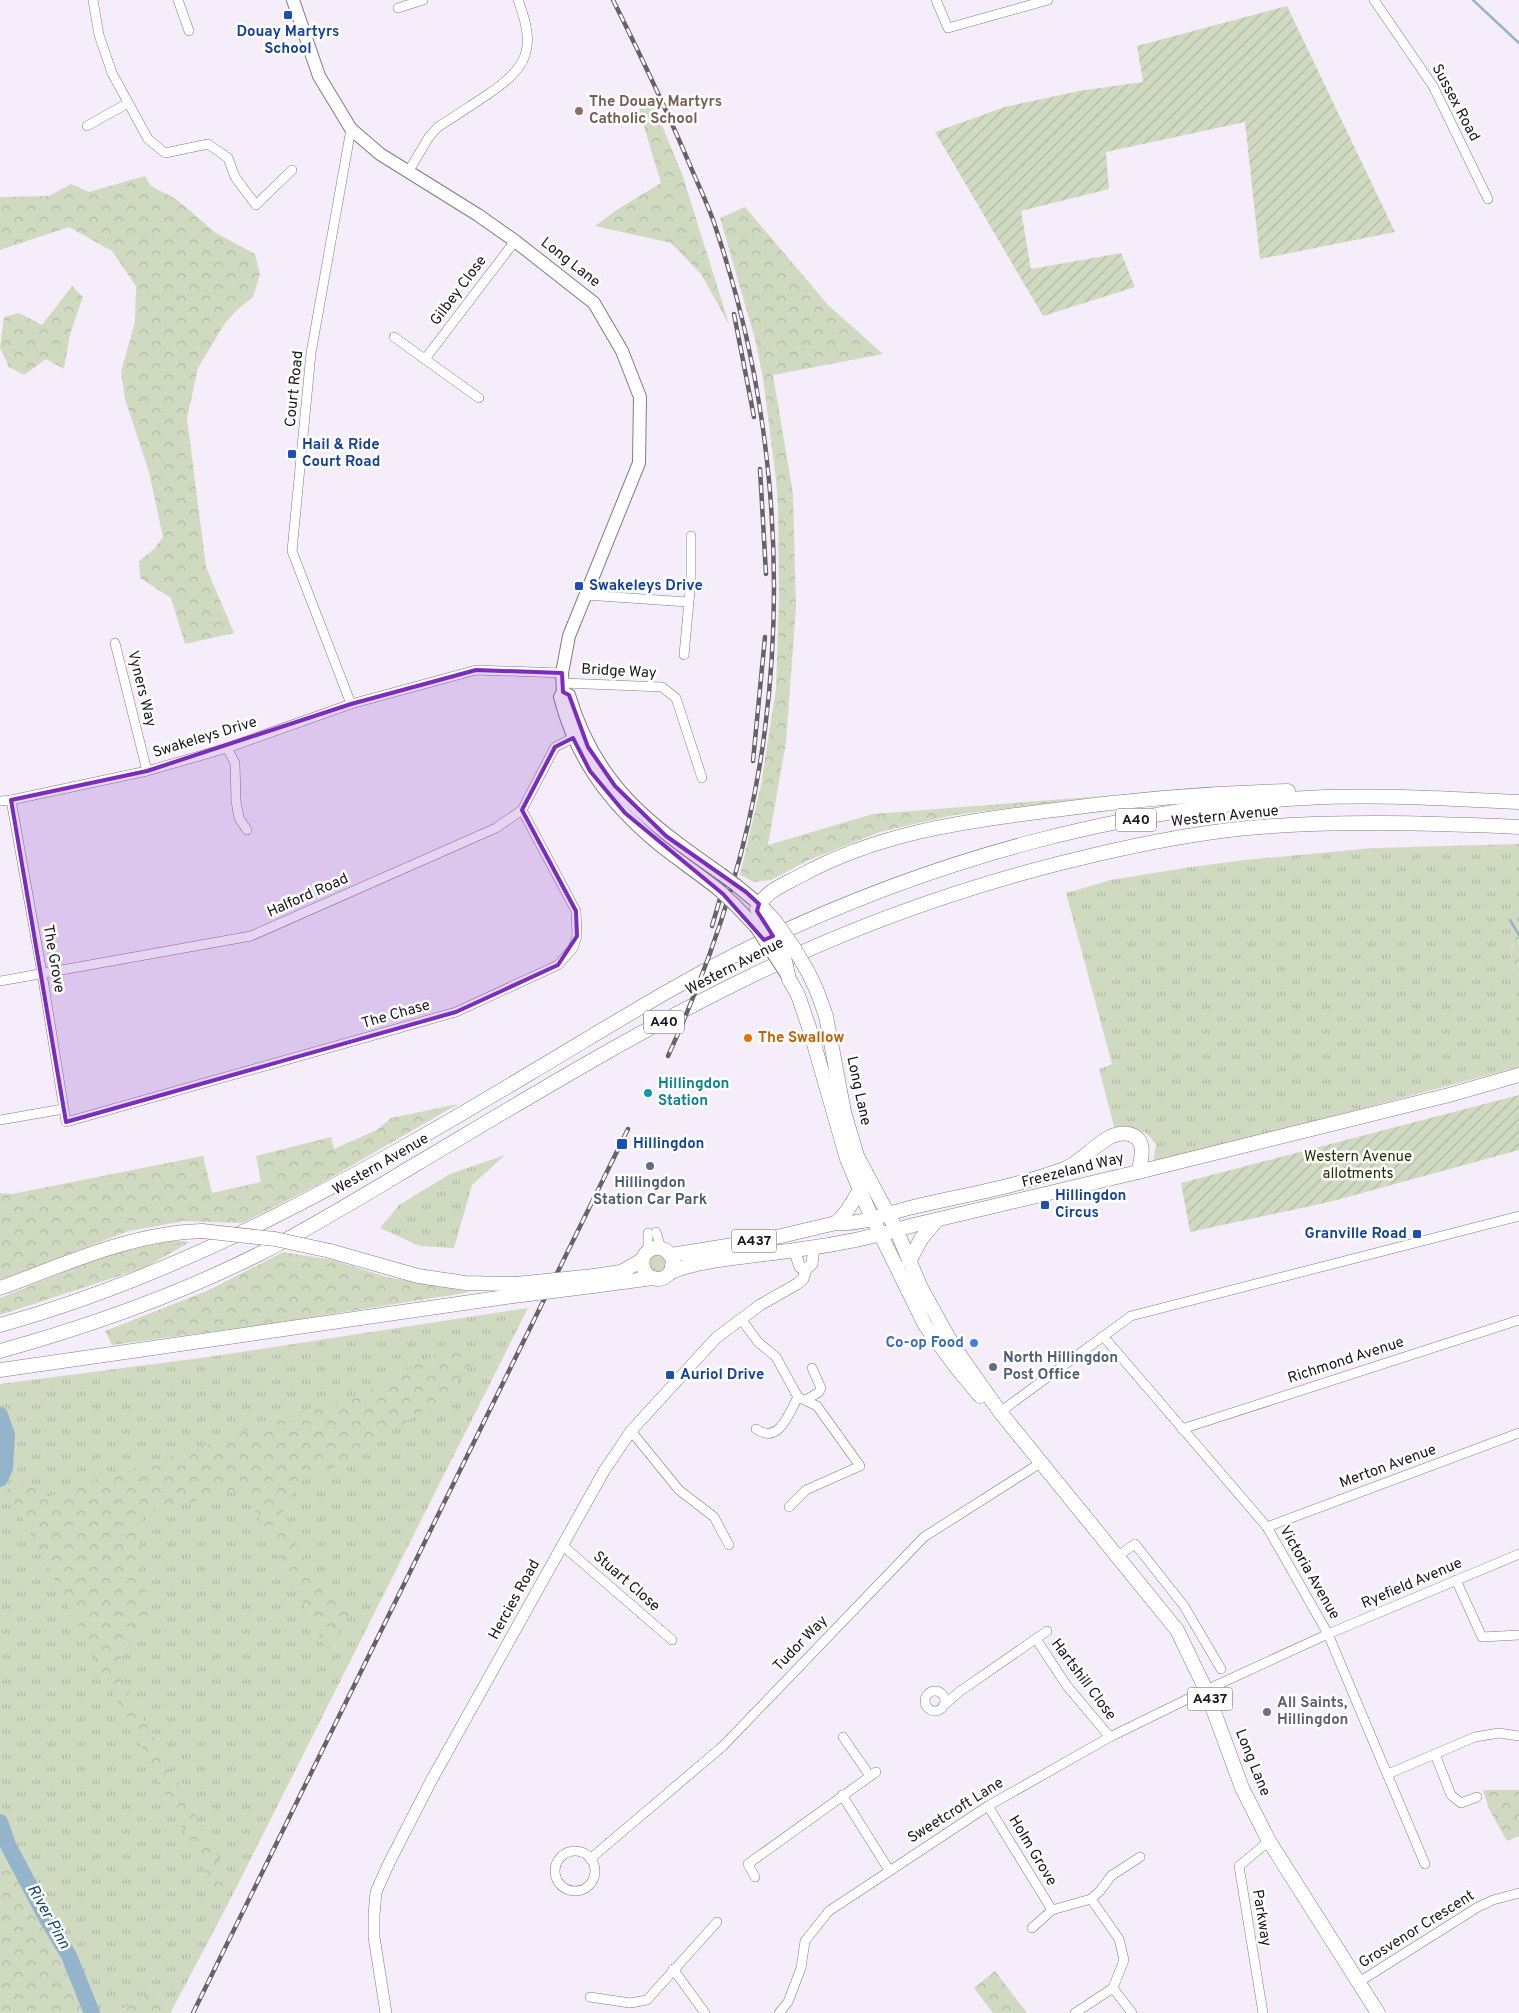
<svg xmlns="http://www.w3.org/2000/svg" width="1519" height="2013" font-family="Overpass,sans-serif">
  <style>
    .grass { fill: url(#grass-tufts) }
    .forest { fill: url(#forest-crowns) }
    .garden { fill: url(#garden-furrows) }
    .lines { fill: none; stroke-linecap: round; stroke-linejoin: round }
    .stream { stroke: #94b4cc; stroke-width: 2.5 }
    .river { stroke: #94b4cc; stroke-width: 16 }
    .minor-casing { stroke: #827b86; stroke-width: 10 }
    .tertiary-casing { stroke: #827b86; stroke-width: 12 }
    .secondary-casing { stroke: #827b86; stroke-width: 14 }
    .primary-casing { stroke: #827b86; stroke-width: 15 }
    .trunk-casing { stroke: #827b86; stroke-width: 15 }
    .minor { stroke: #fff; stroke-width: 9 }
    .tertiary { stroke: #fff; stroke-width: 11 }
    .secondary { stroke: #fff; stroke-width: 12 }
    .primary { stroke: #fff; stroke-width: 14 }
    .trunk { stroke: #fff; stroke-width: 14 }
    .rail-casing { stroke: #67626a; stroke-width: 4.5 }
    .rail { stroke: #fff; stroke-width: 2.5; stroke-dasharray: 8; stroke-linecap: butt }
    .secondary-bridge-casing { stroke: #827b86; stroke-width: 14; stroke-linecap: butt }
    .primary-bridge-casing { stroke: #827b86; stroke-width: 15; stroke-linecap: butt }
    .trunk-bridge-casing { stroke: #827b86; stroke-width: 15; stroke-linecap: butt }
    .secondary-bridge { stroke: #fff; stroke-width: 12 }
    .primary-bridge { stroke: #fff; stroke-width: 14 }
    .trunk-bridge { stroke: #fff; stroke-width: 14 }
    .marked { fill: #7b2cbf; fill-opacity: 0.2; stroke: #7b2cbf; stroke-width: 4; stroke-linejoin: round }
    .transit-dot { fill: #1a4fb4; stroke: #fff; stroke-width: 2 }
    .education-dot { fill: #8d6e63; stroke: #fff; stroke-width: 2 }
    .food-dot { fill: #e8710a; stroke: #fff; stroke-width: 2 }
    .culture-dot { fill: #0f9aa8; stroke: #fff; stroke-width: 2 }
    .service-dot { fill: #5c6f8a; stroke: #fff; stroke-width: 2 }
    .shop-dot { fill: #3f7fe0; stroke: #fff; stroke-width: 2 }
    .worship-dot { fill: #6b7280; stroke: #fff; stroke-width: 2 }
    .labels { text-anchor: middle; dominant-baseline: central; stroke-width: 5; stroke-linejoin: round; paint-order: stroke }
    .shield { fill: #fff; stroke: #5d5c5f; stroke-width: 1 }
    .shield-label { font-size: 14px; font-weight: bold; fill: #18161a }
    .transit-label { font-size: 15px; font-weight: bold; fill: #164399; stroke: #fff; text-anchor: start }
    .education-label { font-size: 15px; font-weight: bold; fill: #785e54; stroke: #fff; text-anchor: start }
    .street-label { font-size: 15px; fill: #18161a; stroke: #fff }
    .food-label { font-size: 15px; font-weight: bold; fill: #c56008; stroke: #fff; text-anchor: start }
    .culture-label { font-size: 15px; font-weight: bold; fill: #0d838f; stroke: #fff; text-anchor: start }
    .park-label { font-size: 15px; fill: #203200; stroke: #fff }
    .service-label { font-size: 15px; font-weight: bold; fill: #4e5e75; stroke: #fff }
    .shop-label { font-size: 15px; font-weight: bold; fill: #366cbe; stroke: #fff; text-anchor: end }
    .worship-label { font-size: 15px; font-weight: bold; fill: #5b616d; stroke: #fff; text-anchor: start }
    .water-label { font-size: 16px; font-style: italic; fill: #144a6b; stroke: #fff }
  </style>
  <defs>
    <pattern id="grass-tufts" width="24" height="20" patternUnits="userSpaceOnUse" patternTransform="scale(1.25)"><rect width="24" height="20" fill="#cfdac1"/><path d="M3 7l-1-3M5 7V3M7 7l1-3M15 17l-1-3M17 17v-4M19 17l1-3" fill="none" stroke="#b1baa5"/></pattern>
    <pattern id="forest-crowns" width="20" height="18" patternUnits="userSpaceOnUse" patternTransform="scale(1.25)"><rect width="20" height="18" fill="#cfdac1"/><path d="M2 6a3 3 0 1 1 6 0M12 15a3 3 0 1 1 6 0" fill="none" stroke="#b1baa5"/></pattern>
    <pattern id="garden-furrows" width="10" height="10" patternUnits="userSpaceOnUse" patternTransform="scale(1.25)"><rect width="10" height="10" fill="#cfdac1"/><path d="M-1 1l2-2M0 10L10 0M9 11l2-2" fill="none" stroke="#b1baa5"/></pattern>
  </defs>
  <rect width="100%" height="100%" fill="#f6edfb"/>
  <g class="grass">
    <path d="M1519,844V922L1510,955L1519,979V1067L1153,1164L1156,1145C1143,1125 1136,1130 1114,1127L1099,1069L1112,1064L1066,893L1111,880L1191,867L1245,860L1373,848Z"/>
    <path d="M505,1155L472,1185L454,1248L420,1246L380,1228L399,1205L450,1174Z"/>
    <circle cx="658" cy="1263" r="9"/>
    <path d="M528,1308L229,1902L172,2010L156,1988L116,2013H88L0,1835V1458L5,1438L0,1413V1384L208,1357Z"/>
  </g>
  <g class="forest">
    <path d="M651,99L682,174L729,324L701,274L671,243L595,226L618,209L661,183L639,110Z"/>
    <path d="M145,176L151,186L176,199L216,233L255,254L260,274L253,297L237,310L225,323L198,368L187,418L206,567L234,633L185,644L171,598L140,578L139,561L154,549L163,537L149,472L125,399L121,372L135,322L136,286L112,251L69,227L0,250V197L49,196L71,184L89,192Z"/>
    <path d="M745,207L828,305L883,354L773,375L793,494L796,607L786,742L768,845L873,814L1116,795L954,815L880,832L809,860L771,880L754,882L740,875L761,785L776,689L779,597L778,507L776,480L763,378L755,339L720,218Z"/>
    <path d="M72,286L83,297L70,334L64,369L46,359L24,375L9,367L0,348L4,317L19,313L42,325Z"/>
    <path d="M1519,922V979L1510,956Z"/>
    <path d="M458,1104L318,1185L242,1223L184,1221L129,1231L0,1280V1193L12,1194L203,1156L212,1193L261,1182L256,1156L331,1137L334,1149L377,1130L391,1118Z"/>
    <path d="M171,1241L190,1242L146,1267L0,1315V1298L98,1258L138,1247Z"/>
    <path d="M283,1252L333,1260L387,1277L471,1292L262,1325L112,1345L105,1331L207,1291Z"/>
    <path d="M448,1348L476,1357L443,1404L427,1409L329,1470L304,1478L287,1502L278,1524L349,1614L327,1649L244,1489L145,1514L138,1526L148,1605L147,1622L115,1666L233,1886L222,1903L7,1489L21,1480L46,1497L296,1415L346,1402Z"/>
    <path d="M0,1413L5,1438L0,1458Z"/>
    <path d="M1483,1790H1519V1836L1507,1841L1489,1809Z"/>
    <path d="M0,1835L88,2013H0Z"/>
    <path d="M995,1971L1027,2013H993L974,1988Z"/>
    <path d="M156,1988L172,2010L171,2013H116Z"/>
  </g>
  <g class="garden">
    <path d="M1287,6L1395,232L1260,259L1245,122L1106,152L1109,189L1021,211L1031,269L1121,253L1135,287L1043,316L935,132L1005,107L1079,91L1143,82L1137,46Z"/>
    <path d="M1519,1095V1150L1329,1202L1190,1232L1181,1183Z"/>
  </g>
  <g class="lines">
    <g class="stream">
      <path d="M1473,0L1519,43"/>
      <path d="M1510,920L1519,935"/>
    </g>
    <g class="river">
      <path d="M0,1415L7,1435L5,1468L0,1479"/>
      <path d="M0,1822L8,1845L47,1919L69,1956L92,2013"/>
    </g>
    <g class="minor-casing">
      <g id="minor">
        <path d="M93,0L99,35L112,73L148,139L165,153L208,144L228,158L235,177L256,205L292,170"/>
        <path d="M178,0L189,31"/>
        <path d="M936,0L948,28L1048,0"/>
        <path d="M1374,0L1433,86L1488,199"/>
        <path d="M398,8L423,0"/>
        <path d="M87,126L128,103"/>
        <path d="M408,172L429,137L438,127C454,117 470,106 487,95C528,67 537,49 518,0"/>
        <path d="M394,337L479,398"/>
        <path d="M425,359L515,241"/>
        <path d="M585,595L688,602"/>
        <path d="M115,643L147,771"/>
        <path d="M684,655L691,580V536"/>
        <path d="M563,683L662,687L676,698L702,778"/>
        <path d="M351,704L292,551L311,353L351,129"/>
        <path d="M227,748L235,763L236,801L239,818L247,830"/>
        <path d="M11,800L42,973L66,1122L456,1012L558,965L573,948L577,936L576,911L522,810"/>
        <path d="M0,801L11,800L147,771L227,748L351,704L476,670L562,673"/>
        <path d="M0,981L251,936L496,828L522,810L555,747L573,738"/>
        <path d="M0,1120L63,1109"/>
        <path d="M656,1232L660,1245L663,1249"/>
        <path d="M648,1233V1251"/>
        <path d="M741,1319L758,1342L776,1357L798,1397L817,1406L860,1466L806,1490L789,1507"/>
        <path d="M1103,1336L1267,1527L1328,1634L1425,1864"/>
        <path d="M806,1400L819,1392L821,1388L812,1368"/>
        <path d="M1000,1412L1131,1316L1519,1216"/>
        <path d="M756,1429C779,1445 789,1413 798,1397"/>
        <path d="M1182,1429L1519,1320"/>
        <path d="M631,1431L679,1490L714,1517L729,1545"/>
        <path d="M1267,1527L1519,1433"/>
        <path d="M562,1545L672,1640"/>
        <path d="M1118,1556L1135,1544L1184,1606L1221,1669"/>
        <path d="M1456,1580L1482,1637L1519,1635"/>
        <path d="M1036,1639L1067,1686L1110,1737"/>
        <circle cx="935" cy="1701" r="10"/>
        <path d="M943,1706L959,1692L1047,1631"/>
        <path d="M843,1737L870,1776"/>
        <path d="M1435,1754L1451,1795L1461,1803L1477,1797"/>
        <path d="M1388,1774L1475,1737L1499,1733L1519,1736"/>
        <path d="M842,1795L889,1870"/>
        <path d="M988,1806L1052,1910L1091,1899L1119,1939L1124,1960L1113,1988L1132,2013"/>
        <circle cx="575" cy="1871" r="20"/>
        <path d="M590,1859L723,1746L924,1537L1042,1462"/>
        <path d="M755,1877L748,1864L876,1772"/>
        <path d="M1091,1899L1100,1891L1111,1876L1140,1857"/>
        <path d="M1032,1928L1052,1910"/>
        <path d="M673,1969L705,2013"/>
        <path d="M1359,1982L1478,1907L1493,1900L1519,1893"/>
        <path d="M590,1997L630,2003L647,2000L717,1922"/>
        <path d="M779,2013L788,2002L801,1968L805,1941L829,1911L988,1806L1110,1737L1206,1690L1328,1634L1519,1554"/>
        <path d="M1075,2013L1113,1988"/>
        <path d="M1263,2013L1239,1866L1269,1841"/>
      </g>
    </g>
    <g class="tertiary-casing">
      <g id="tertiary">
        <path d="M794,1250L800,1267L806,1269"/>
        <path d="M386,2013L374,1937V1915L376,1892L389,1863L431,1781L604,1471L631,1431L716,1338L760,1305L797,1284L803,1279L806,1269L812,1264L814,1247"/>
      </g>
    </g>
    <g class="secondary-casing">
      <g id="secondary">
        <path d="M293,0L319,76L351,129L380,154L478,215L515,241L594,303L622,351L640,397L639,463L569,636L562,673L563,692L560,697C576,759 609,803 658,844C678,860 699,874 719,890"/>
        <path d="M563,692L569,695C595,784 648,823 721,874"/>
        <path d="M736,885L759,904"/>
        <path d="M735,905L756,927"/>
      </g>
    </g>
    <g class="primary-casing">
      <g id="primary">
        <path d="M759,904L775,921"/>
        <path d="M808,972L817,991L826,1016L844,1112L857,1156L896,1229L921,1288L952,1344L1000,1412L1177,1630L1206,1690L1242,1788L1269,1841L1378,2013"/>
        <path d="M789,979L798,995L810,1030L847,1159L868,1209L925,1325L956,1367L980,1396"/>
        <path d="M836,1223L847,1211L860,1190"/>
        <path d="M909,1262L921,1239L937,1220"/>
        <path d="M671,1272L673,1261C670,1251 660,1244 650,1250C636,1258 643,1280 659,1279C665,1279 667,1274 672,1272C679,1268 689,1266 697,1264C729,1257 762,1255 795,1250C835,1245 875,1237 914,1225L1138,1172C1142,1159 1147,1138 1129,1134C1105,1129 1086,1161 1064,1169C1015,1187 964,1195 913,1207C887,1213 863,1225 836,1223L764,1240L671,1255"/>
      </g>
    </g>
    <g class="trunk-casing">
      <g id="trunk">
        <path d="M765,925L757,909C764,892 783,885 798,877C875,834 959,822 1046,811C1126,800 1206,793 1288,791"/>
        <path d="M1138,1172L1449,1095L1519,1075"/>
        <path d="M330,1251L418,1276L465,1283L516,1284"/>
        <path d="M594,1276L621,1272L642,1260"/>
        <path d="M593,1286L653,1278"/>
        <path d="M0,1288C66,1264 131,1233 202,1231"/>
        <path d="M0,1325C191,1272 363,1173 532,1072C608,1027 682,980 761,942C930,861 1118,808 1306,798C1377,794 1448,799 1519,802"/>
        <path d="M0,1351C90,1326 178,1295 261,1253C314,1226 366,1194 418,1163C526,1099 634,1033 747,978C859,923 973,883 1094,855C1145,843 1196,833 1248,828C1338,820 1429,823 1519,827"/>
        <path d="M0,1370L513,1296"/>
      </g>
    </g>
    <use href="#minor" class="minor"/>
    <use href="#tertiary" class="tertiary"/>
    <use href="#secondary" class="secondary"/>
    <use href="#primary" class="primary"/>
    <use href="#trunk" class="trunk"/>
    <g class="rail-casing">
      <g id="rail">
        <path d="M613,0C641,56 668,113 692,170C701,191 711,211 717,232C770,390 786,564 765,729C751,841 715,953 668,1056"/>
        <path d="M734,314L754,417"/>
        <path d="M760,469L766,574"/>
        <path d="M753,761L765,637"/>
        <path d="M712,926L724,885"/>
        <path d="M193,2013L628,1129"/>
      </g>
    </g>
    <use href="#rail" class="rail"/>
    <g class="secondary-bridge-casing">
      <g id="secondary-bridge">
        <path d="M721,874L736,885"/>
        <path d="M719,890L735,905"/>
        <path d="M756,927L787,975"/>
      </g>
    </g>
    <g class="primary-bridge-casing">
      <path id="primary-bridge" d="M775,921L794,948L808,972"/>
    </g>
    <g class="trunk-bridge-casing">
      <g id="trunk-bridge">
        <path d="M765,925L783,953L789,979"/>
        <path d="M202,1231L275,1239L330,1251"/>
        <path d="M516,1284L594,1276"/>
        <path d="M513,1296L593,1286"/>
      </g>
    </g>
    <use href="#secondary-bridge" class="secondary-bridge"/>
    <use href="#primary-bridge" class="primary-bridge"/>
    <use href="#trunk-bridge" class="trunk-bridge"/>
  </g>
  <path class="marked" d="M476,670L562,673L563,692L569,695L588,747L615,786L666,836L746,892L759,904L757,911L773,936L764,940L723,894L625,813L590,771L573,738L555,747L522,810L576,911L577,936L558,965L456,1012L66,1122L11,800L147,771L351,704Z"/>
  <g class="transit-dot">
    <rect x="283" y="10" width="10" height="10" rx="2.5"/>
    <rect x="287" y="449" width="10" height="10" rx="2.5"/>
    <rect x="574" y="581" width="10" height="10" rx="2.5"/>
    <rect x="616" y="1138" width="12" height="12" rx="2.5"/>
    <rect x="1040" y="1200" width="10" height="10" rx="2.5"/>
    <rect x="1412" y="1229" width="10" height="10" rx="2.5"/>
    <rect x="665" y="1370" width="10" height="10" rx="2.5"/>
  </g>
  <circle class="education-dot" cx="579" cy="111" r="5"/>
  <circle class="food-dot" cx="748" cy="1038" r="5"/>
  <circle class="culture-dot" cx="648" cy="1093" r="5"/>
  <g class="service-dot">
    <circle cx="650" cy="1166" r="5"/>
    <circle cx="993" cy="1367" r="5"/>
  </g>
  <circle class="shop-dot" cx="974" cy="1343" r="5"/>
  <circle class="worship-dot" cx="1267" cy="1712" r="5"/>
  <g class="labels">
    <g class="shield">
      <rect x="1116" y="808.5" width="40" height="23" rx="4"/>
      <rect x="644" y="1010.5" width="40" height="23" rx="4"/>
      <rect x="731.5" y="1229.5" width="45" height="23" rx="4"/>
      <rect x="1187.5" y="1687.5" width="45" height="23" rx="4"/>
    </g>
    <g class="shield-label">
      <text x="1136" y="820">A40</text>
      <text x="664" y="1022">A40</text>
      <text x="754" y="1241">A437</text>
      <text x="1210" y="1699">A437</text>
    </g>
    <g class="transit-label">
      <text x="288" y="32" text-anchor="middle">Douay Martyrs<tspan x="288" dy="17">School</tspan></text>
      <text x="302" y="445">Hail &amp; Ride<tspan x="302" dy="17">Court Road</tspan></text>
      <text x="589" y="586">Swakeleys Drive</text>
      <text x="633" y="1144">Hillingdon</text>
      <text x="1055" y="1196">Hillingdon<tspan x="1055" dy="17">Circus</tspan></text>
      <text x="1407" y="1234" text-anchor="end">Granville Road</text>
      <text x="680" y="1375">Auriol Drive</text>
    </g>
    <g class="education-label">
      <text x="589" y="102">The Douay Martyrs<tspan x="589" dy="17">Catholic School</tspan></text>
    </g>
    <g class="street-label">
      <text transform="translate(1455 103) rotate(62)">Sussex Road</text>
      <text transform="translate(570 263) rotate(38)">Long Lane</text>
      <text transform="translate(459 291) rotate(-53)">Gilbey Close</text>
      <text transform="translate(295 389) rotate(-84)">Court Road</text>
      <text transform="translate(619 672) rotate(3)">Bridge Way</text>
      <text transform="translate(141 689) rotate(76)">Vyners Way</text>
      <text transform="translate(205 738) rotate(-17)">Swakeleys Drive</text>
      <text transform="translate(1225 817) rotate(-6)">Western Avenue</text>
      <text transform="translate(308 896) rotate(-24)">Halford Road</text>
      <text transform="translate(53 959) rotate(80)">The Grove</text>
      <text transform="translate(735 967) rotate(-27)">Western Avenue</text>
      <text transform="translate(396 1015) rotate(-16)">The Chase</text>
      <text transform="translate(858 1091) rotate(78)">Long Lane</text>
      <text transform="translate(381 1165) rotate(-30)">Western Avenue</text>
      <text transform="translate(1073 1171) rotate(-14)">Freezeland Way</text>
      <text transform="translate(1346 1361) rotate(-18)">Richmond Avenue</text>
      <text transform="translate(1388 1467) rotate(-20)">Merton Avenue</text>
      <text transform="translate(1309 1573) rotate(60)">Victoria Avenue</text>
      <text transform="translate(626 1582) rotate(41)">Stuart Close</text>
      <text transform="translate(1412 1584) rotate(-23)">Ryefield Avenue</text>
      <text transform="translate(515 1600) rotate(-61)">Hercies Road</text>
      <text transform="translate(801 1644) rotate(-46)">Tudor Way</text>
      <text transform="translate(1083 1680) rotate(53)">Hartshill Close</text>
      <text transform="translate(1252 1763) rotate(68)">Long Lane</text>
      <text transform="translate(956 1811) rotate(-32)">Sweetcroft Lane</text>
      <text transform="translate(1032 1851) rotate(59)">Holm Grove</text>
      <text transform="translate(1261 1918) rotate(81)">Parkway</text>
      <text transform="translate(1417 1930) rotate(-32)">Grosvenor Crescent</text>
    </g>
    <g class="food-label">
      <text x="758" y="1038">The Swallow</text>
    </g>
    <g class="culture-label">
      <text x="658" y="1084">Hillingdon<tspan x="658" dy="17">Station</tspan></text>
    </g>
    <g class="park-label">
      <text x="1358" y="1157">Western Avenue<tspan x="1358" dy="17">allotments</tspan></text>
    </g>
    <g class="service-label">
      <text x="650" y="1183">Hillingdon<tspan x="650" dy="17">Station Car Park</tspan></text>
      <text x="1003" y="1358" text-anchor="start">North Hillingdon<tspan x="1003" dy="17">Post Office</tspan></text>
    </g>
    <g class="shop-label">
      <text x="964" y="1343">Co-op Food</text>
    </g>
    <g class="worship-label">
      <text x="1277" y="1703">All Saints,<tspan x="1277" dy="17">Hillingdon</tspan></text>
    </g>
    <g class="water-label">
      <text transform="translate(48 1917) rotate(61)">River Pinn</text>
    </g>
  </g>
</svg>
